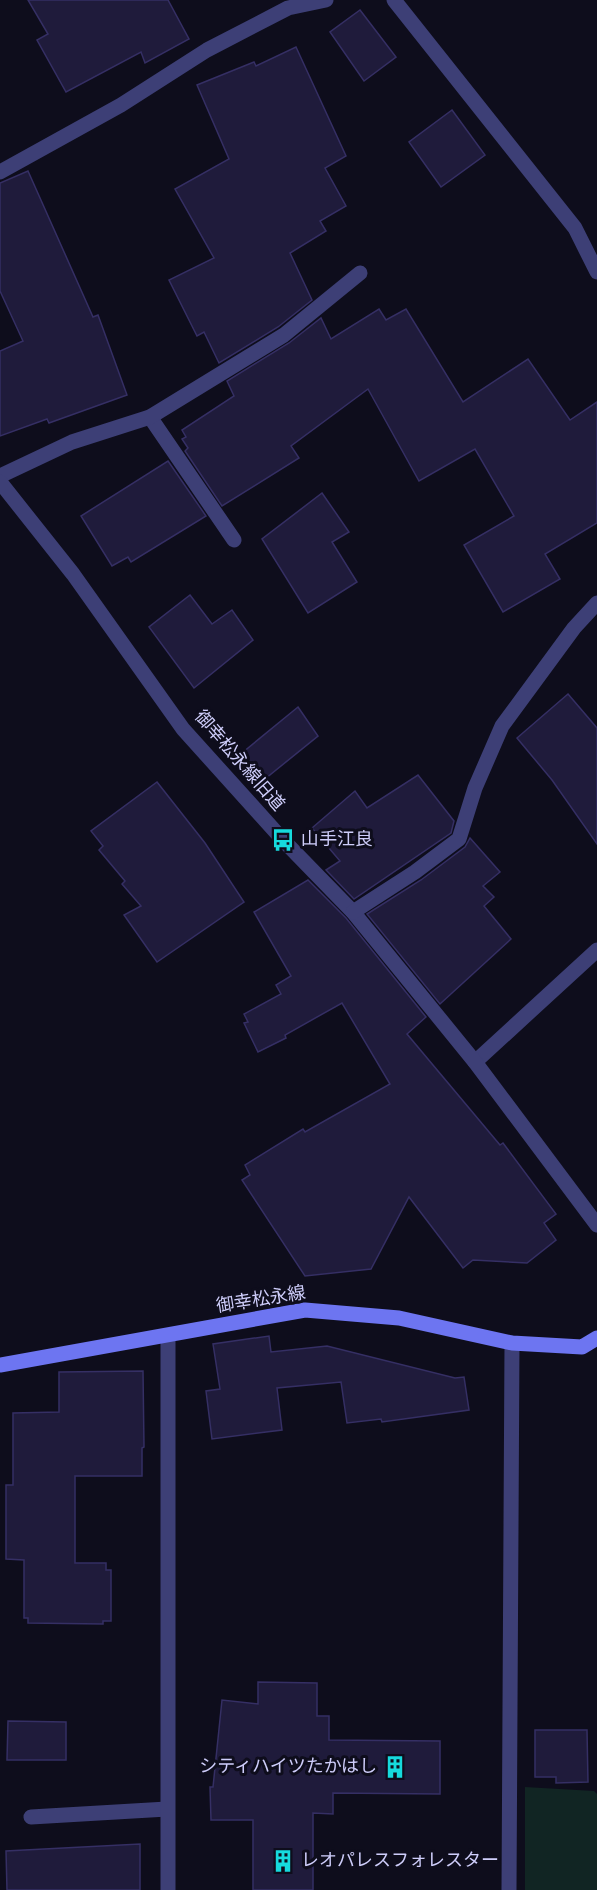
<svg xmlns="http://www.w3.org/2000/svg" width="597" height="1890" font-family="'Alegreya Sans','Noto Sans JP',sans-serif">
  <style>
    .green { fill: #112523 }
    .building { fill: #1f1b3b; stroke: #352f64; stroke-width: 1.5 }
    .lines { fill: none; stroke-linecap: round; stroke-linejoin: round }
    .lane { stroke: #3d3f76; stroke-width: 15 }
    .street { stroke: #3d3f76; stroke-width: 15 }
    .secondary { stroke: #6d75f1; stroke-width: 15 }
    .labels { text-anchor: middle; dominant-baseline: central; stroke-width: 6; stroke-linejoin: round; paint-order: stroke }
    .street-label { font-size: 18px; fill: #cecdfa; stroke: #0e0d1c }
    .poi-label { font-size: 18px; fill: #cecdfa; stroke: #0e0d1c; text-anchor: start }
  </style>
  <rect width="100%" height="100%" fill="#0e0d1c"/>
  <path class="green" d="M525,1787L594,1791L597,1794V1890H525Z"/>
  <g class="building">
    <path d="M28,0H168L189,39L145,63L141,52L66,92L37,40L48,34Z"/>
    <path d="M360,10L396,57L364,81L330,32Z"/>
    <path d="M296,47L346,156L325,168L346,206L320,221L326,231L290,253L312,300L278,327L219,363L204,332L197,336L169,280L214,258L175,189L229,159L197,85L254,62L256,66Z"/>
    <path d="M452,110L485,155L441,187L409,142Z"/>
    <path d="M28,171L93,317L98,315L127,395L49,423L47,419L0,436V351L23,341L0,291V183Z"/>
    <path d="M379,309L386,320L406,309L463,402L528,359L570,420L597,402V523L545,554L560,579L503,612L464,545L514,516L475,449L419,481L368,389L291,446L299,458L222,506L185,451L188,448L182,439L186,437L182,430L234,396L227,381L289,343L321,318L331,339Z"/>
    <path d="M168,461L206,516L131,562L128,557L112,566L81,516Z"/>
    <path d="M322,493L349,532L332,542L357,582L308,613L262,539Z"/>
    <path d="M190,595L212,624L232,610L253,640L194,688L149,627Z"/>
    <path d="M568,694L597,728V844L552,780L517,738Z"/>
    <path d="M298,707L318,736L260,783L237,757Z"/>
    <path d="M418,775L454,821L451,833L354,899L326,870L340,861L312,828L355,791L367,808Z"/>
    <path d="M157,782L205,843L244,902L157,962L124,915L141,906L122,884L125,881L99,850L103,846L91,831Z"/>
    <path d="M470,838L500,872L483,886L494,897L484,906L511,939L440,1004L367,914L421,880L465,847Z"/>
    <path d="M308,880L346,918L426,1017L407,1034L500,1145L503,1143L556,1214L544,1223L556,1240L527,1263L473,1260L463,1268L409,1197L371,1269L305,1276L242,1180L250,1175L245,1165L303,1129L305,1132L390,1084L342,1003L285,1035L286,1038L258,1052L244,1023L248,1022L244,1014L281,994L276,985L291,976L254,912Z"/>
    <path d="M269,1336L271,1352L327,1346L455,1378L464,1377L469,1410L382,1422L381,1419L347,1423L341,1382L277,1388L282,1430L212,1439L206,1391L220,1389L213,1344Z"/>
    <path d="M143,1371L144,1447L142,1448V1476H75V1563H106V1570H111V1621H103V1624L28,1623V1618H24V1560L6,1559V1485H13V1413L59,1412V1372Z"/>
    <path d="M258,1682L317,1683V1716H329V1740L440,1741V1794L333,1793V1814L313,1813V1890H253V1820H211L210,1787H213L222,1700L258,1704Z"/>
    <path d="M8,1721L66,1722V1760H7Z"/>
    <path d="M535,1730H587L588,1782L556,1783V1777H535Z"/>
    <path d="M140,1844V1890H7L6,1851Z"/>
  </g>
  <g class="lines">
    <g class="lane">
      <path d="M394,0L575,228L597,272"/>
      <path d="M150,417L234,540"/>
      <path d="M0,476L72,442L150,417L284,335L360,273"/>
      <path d="M475,1062L597,950"/>
      <path d="M31,1817L167,1809"/>
    </g>
    <g class="street">
      <path d="M0,172L121,105L207,50L288,8L326,0"/>
      <path d="M0,482L73,574L183,729L283,840L353,912L475,1062L597,1225"/>
      <path d="M353,912L415,872L459,839L475,788L502,726L574,628L597,603"/>
      <path d="M168,1336V1890"/>
      <path d="M509,1890L512,1343"/>
    </g>
    <path class="secondary" d="M0,1365L305,1310L399,1318L512,1343L582,1347L597,1338"/>
  </g>
  <defs>
    <g id="bus-bare" transform="scale(1.8)"><path d="M-5-6H5V4H4V6H2V4H-2V6H-4V4H-5ZM-3.5-4V0h7V-4ZM-3.5 1.2v1.5H-2V1.2ZM2 1.2v1.5H3.5V1.2Z" fill="#16dadd" stroke="#0e0d1c" stroke-width="2.5" paint-order="stroke"/></g>
    <g id="building-bare" transform="scale(1.8)"><path d="M-4-6H4V6H1V3H-1V6H-4ZM-2.5-4.3h1.7v1.8h-1.7ZM.8-4.3h1.7v1.8H.8ZM-2.5-1h1.7V.8h-1.7ZM.8-1h1.7V.8H.8Z" fill="#16dadd" stroke="#0e0d1c" stroke-width="2.5" paint-order="stroke"/></g>
  </defs>
  <g fill-rule="evenodd">
    <use href="#bus-bare" x="283" y="840"/>
    <use href="#building-bare" x="395" y="1767"/>
    <use href="#building-bare" x="283" y="1861"/>
  </g>
  <g class="labels">
    <g class="street-label">
      <text transform="translate(239 761) rotate(49)">御幸松永線旧道</text>
      <text transform="translate(261 1300) rotate(-9)">御幸松永線</text>
    </g>
    <g class="poi-label">
      <text x="301" y="840">山手江良</text>
      <text x="377" y="1767" text-anchor="end">シティハイツたかはし</text>
      <text x="301" y="1861">レオパレスフォレスター</text>
    </g>
  </g>
</svg>
